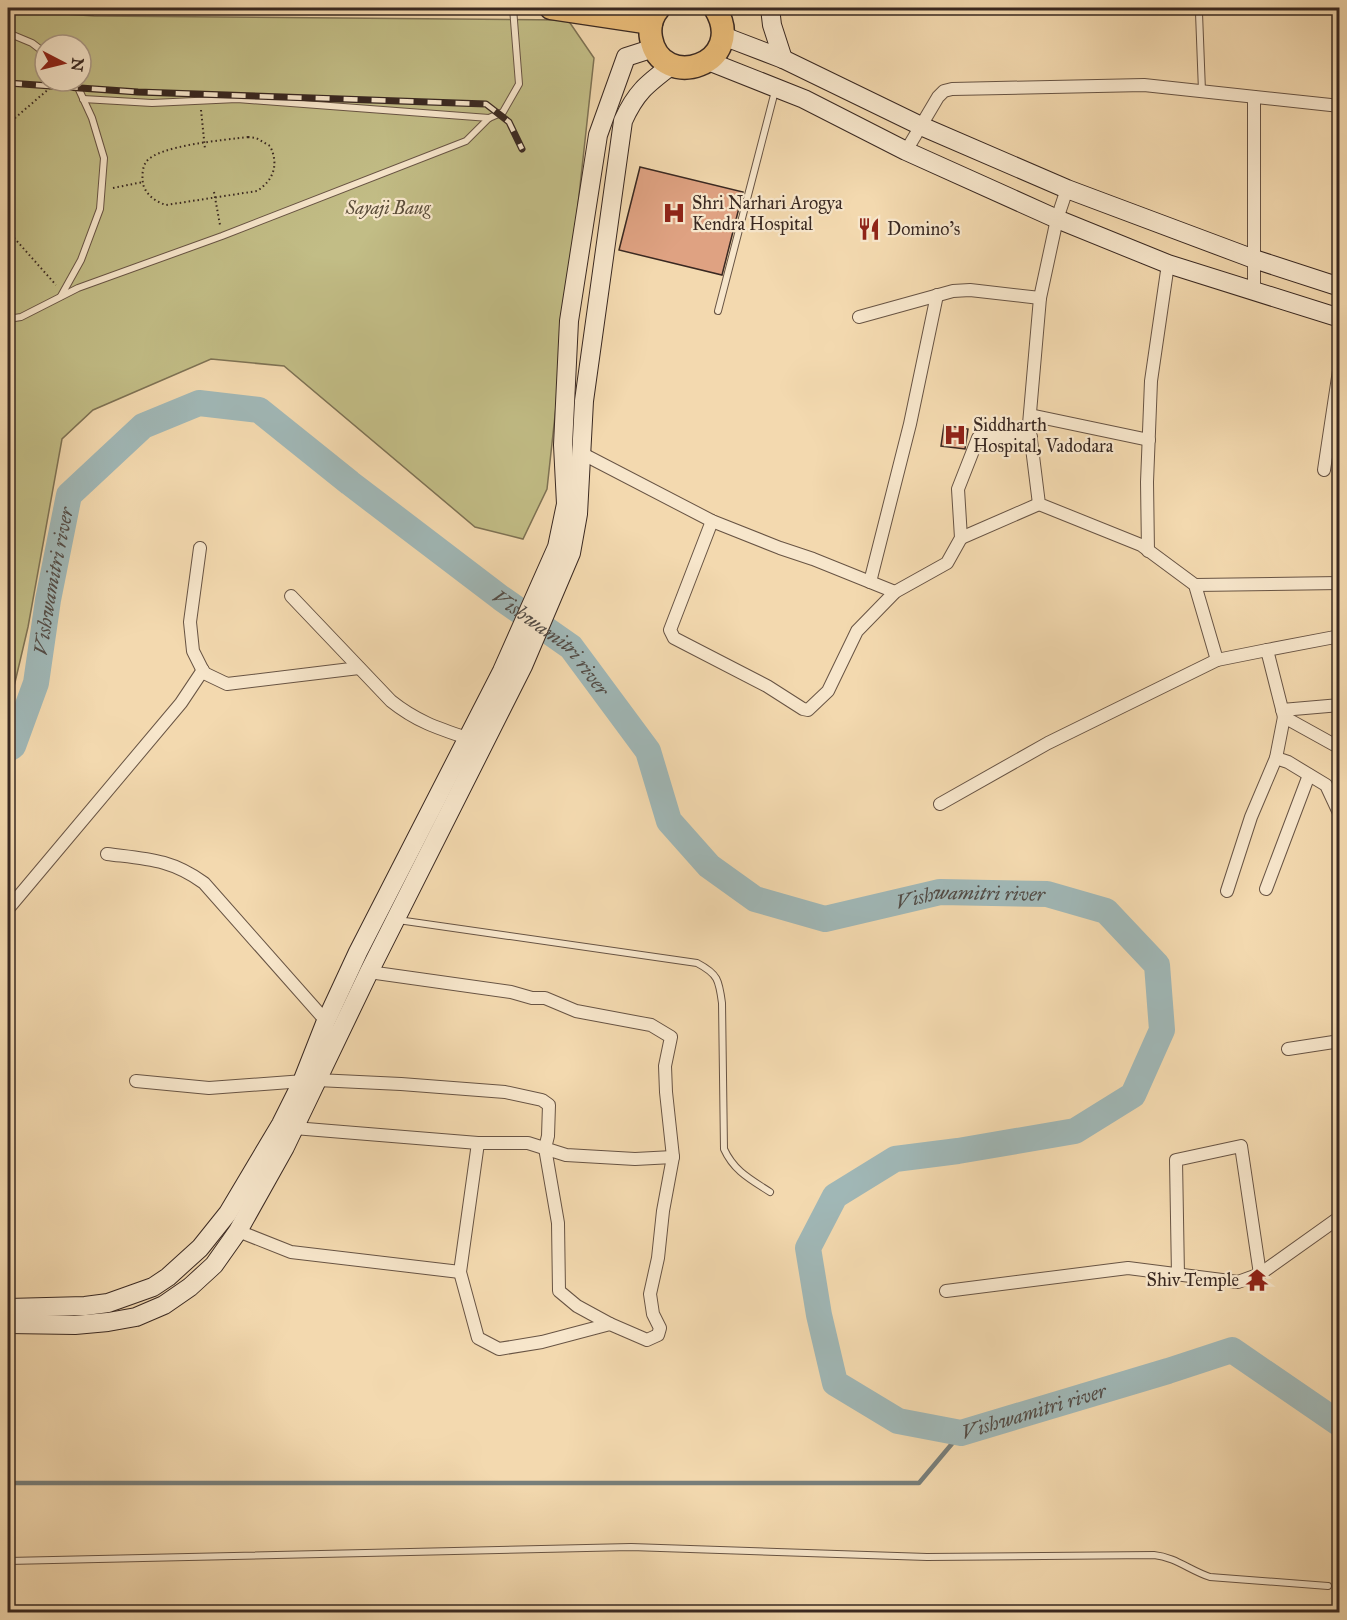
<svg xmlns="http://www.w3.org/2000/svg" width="1347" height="1620" font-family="'IM FELL Great Primer',serif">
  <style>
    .green { fill: #c2bd86; stroke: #7e7254; stroke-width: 1.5; fill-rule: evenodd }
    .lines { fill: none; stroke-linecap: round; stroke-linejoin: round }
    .stream { stroke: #777e7a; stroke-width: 4.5 }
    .river { stroke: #a0b7b6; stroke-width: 26 }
    .building { fill: #dfa282; stroke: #392821; stroke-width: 1.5 }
    .lane-casing { stroke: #685444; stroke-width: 8 }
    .street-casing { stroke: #685444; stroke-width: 14 }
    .secondary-casing { stroke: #392821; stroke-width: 20 }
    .highway-casing { stroke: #392821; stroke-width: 25 }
    .path { stroke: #392821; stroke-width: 2; stroke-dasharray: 1.5 3; stroke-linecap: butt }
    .lane { stroke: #f7e6cb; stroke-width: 6 }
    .street { stroke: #f7e6cb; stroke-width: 12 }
    .secondary { stroke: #f7e6cb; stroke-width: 18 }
    .highway { stroke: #eabc78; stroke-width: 22 }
    .rail-casing { stroke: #392821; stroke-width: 7 }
    .rail { stroke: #f7e6cb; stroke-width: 4.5; stroke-dasharray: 14; stroke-linecap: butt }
    .labels { text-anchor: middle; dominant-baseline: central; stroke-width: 4.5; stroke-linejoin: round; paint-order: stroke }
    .poi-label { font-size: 18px; fill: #392821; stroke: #f7e6cb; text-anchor: start }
    .park-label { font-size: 18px; font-style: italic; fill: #5b4d3a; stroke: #f7e6cb }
    .water-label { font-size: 20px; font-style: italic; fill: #534c46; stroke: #f7e6cb }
  </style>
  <rect width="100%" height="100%" fill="#f3d9af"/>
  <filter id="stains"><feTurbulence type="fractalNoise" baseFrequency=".00333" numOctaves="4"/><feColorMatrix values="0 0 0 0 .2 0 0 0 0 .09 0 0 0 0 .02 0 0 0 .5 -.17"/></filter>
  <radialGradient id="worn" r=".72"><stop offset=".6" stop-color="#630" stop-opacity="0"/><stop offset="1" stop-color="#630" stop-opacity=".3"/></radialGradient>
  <path class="green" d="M8,10L94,16L568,20L594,58L547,489L523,539L475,527L284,366L211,359L93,410L62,439L28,627L8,712ZM45,45H81V81H45Z"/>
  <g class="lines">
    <path class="stream" d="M8,1483H919L961,1433"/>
    <path class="river" id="s1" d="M8,749L13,746L36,683L48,600L69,495L143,426L199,403L259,410L350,483L501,598L571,647L648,751L669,821L709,866L755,899L825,919L940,892L1047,894L1106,911L1157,965L1162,1030L1133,1095L1075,1131L958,1151L895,1159L835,1196L808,1248L819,1315L835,1383L898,1421L961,1433L1168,1371L1232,1350L1340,1424"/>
  </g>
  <g class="building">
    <path d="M640,167L743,192L722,275L619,250Z"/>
    <path d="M944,425L968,429L965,449L941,446Z"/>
  </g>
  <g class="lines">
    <g class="lane-casing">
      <g id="lane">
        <path d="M1201,8L1199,13L1202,91"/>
        <path d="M8,33L32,43L45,53"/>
        <path d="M83,99L152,103L237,99L489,118"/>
        <path d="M61,296L81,260L100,209L104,158L92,118L75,81"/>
        <path d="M718,311L775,91"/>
        <path d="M8,319L21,317L78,288L222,236L466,141L489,118L503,112L519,84L513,8"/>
        <path d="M398,920L697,963C718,974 719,980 722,1003L724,1149C734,1171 750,1179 770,1192"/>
        <path d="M8,1561L631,1547L927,1557L1154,1555C1175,1557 1191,1571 1210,1577L1328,1586"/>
      </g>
    </g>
    <g class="street-casing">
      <g id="street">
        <path d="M906,151L938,97L944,91L952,89L1144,85L1340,106"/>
        <path d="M1067,189L1057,219L1040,298L1029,424L1039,504L1141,545L1195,585L1217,660L1267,650L1284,717L1340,748"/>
        <path d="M1254,291V97"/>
        <path d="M859,317L953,291L970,290L1040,298"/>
        <path d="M1030,415L1149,440"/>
        <path d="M581,453L712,521L780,548L813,559L895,592"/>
        <path d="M1324,470L1340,364"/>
        <path d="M712,521L670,630L674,638L767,686L803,709L808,710L828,691L857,631L895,592L947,563L961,538L958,489L978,438L1031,437"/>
        <path d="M961,538L1039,504"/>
        <path d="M200,548L190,622L193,651L204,673L227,684L359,668"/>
        <path d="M1148,551L1147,482L1151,381L1168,264"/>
        <path d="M870,582L910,424L937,295"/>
        <path d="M1195,585L1340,583"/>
        <path d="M291,596L391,701C416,721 437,728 467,738"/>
        <path d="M1267,650L1340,636"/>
        <path d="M1282,710L1340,705"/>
        <path d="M1276,758L1284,717"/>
        <path d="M940,804L1048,743L1217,660"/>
        <path d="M107,854C147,859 171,859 204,883L326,1021"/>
        <path d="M1266,889L1309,775"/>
        <path d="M1227,891L1251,817L1276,758L1288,762L1326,785L1340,815"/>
        <path d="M8,909L181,703L203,670"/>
        <path d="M369,972L511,992L532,998H545L576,1011L651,1025L671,1037L665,1066L666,1092L673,1157L663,1211L658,1258L650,1294L653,1314L660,1328L658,1335L647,1340L610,1324L542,1342L499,1349L478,1338L460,1272L478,1143"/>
        <path d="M1288,1049L1340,1041"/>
        <path d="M136,1081L209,1088L317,1080L401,1084L505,1092L542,1100L549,1105L548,1136L545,1148L558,1223L559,1291L577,1306L610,1324"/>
        <path d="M294,1128L478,1143H528L566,1155L635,1159L673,1157"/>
        <path d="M238,1231L291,1252L460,1272"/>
        <path d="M1178,1275L1176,1160L1241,1146L1260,1274"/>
        <path d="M946,1291L1128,1268L1238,1282L1260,1274L1340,1217"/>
      </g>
    </g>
    <g class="secondary-casing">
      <g id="secondary">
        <path d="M770,8L772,25L783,59"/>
        <path d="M723,36L783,59L921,126L1067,189L1254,259L1340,287"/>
        <path d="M708,61L804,99L906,151L1057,219L1168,264L1340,318"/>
        <path d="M8,1308L85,1306L108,1303L153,1287L168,1277L200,1248L228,1213L281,1124L302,1082L326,1021L358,952L502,671L557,547L566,504L563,445L569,321L598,135L626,57L654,48"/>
        <path d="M8,1324L75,1325L108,1322L136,1317L164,1305L190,1287L214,1265L238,1231L285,1147L369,972L523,666L571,553L578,514L584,401L623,121C636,92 647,84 672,65"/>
      </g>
    </g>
    <g class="highway-casing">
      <g id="highway">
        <path d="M551,8L651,23"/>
        <path d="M659,8C652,16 649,27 651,38C661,93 749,64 715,8"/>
      </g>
    </g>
    <g class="path">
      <path d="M201,110L205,149"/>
      <path d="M8,124L58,81"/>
      <path d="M248,137L256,138L270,146C279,164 274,180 257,191L166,205C156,202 146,195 143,184C142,177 142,168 146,162C158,145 226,140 248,137Z"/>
      <path d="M113,188L143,182"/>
      <path d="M214,192L220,225"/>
      <path d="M8,231L56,285"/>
    </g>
    <use href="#lane" class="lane"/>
    <use href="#street" class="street"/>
    <use href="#secondary" class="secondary"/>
    <use href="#highway" class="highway"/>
    <g class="rail-casing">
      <path id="rail" d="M8,83L138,92L486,104L509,122L522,149"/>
    </g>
    <use href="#rail" class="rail"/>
  </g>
  <defs>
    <g id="hospital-bare" transform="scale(1.8)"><path d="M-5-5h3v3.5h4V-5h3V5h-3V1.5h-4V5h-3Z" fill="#8f2418" stroke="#f7e6cb" stroke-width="2.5" paint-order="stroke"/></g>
    <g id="restaurant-bare" transform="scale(1.8)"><path d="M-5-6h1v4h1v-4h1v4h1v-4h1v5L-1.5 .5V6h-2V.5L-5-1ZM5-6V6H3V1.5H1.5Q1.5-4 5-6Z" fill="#8f2418" stroke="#f7e6cb" stroke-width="2.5" paint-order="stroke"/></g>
    <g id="temple-bare" transform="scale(1.8)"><path d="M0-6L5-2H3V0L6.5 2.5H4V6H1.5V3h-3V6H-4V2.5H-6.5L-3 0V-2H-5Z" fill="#8f2418" stroke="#f7e6cb" stroke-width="2.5" paint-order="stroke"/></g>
  </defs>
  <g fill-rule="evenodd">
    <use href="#hospital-bare" x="674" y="213"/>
    <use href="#restaurant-bare" x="869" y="229"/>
    <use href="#hospital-bare" x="955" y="435"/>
    <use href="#temple-bare" x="1257" y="1280"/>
  </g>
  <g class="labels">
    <g class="poi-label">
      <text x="692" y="203">Shri Narhari Arogya<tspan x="692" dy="21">Kendra Hospital</tspan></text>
      <text x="887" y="229">Domino's</text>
      <text x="973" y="425">Siddharth<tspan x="973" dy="21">Hospital, Vadodara</tspan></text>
      <text x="1239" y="1280" text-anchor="end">Shiv Temple</text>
    </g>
    <g class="park-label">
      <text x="388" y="208">Sayaji Baug</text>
    </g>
    <g class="water-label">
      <text stroke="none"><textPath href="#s1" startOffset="176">Vishwamitri river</textPath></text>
      <text stroke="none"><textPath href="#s1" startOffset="860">Vishwamitri river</textPath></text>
      <text stroke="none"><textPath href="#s1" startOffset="1418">Vishwamitri river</textPath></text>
      <text stroke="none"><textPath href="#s1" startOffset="2498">Vishwamitri river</textPath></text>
    </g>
  </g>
  <rect width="1347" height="1620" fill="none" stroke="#f3d9af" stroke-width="30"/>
  <rect x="9" y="9" width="1329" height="1602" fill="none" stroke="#392821" stroke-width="3"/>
  <rect x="15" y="15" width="1317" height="1590" fill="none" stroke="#392821" stroke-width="1.5"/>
  <g transform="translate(63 63) rotate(97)"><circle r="28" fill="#f7e6cb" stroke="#ab9a87" stroke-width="1.5"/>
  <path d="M0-4.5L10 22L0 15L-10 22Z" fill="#8f2418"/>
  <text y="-9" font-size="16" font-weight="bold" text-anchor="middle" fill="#392821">N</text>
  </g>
  <rect width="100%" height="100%" filter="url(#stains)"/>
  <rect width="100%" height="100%" fill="url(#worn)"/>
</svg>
